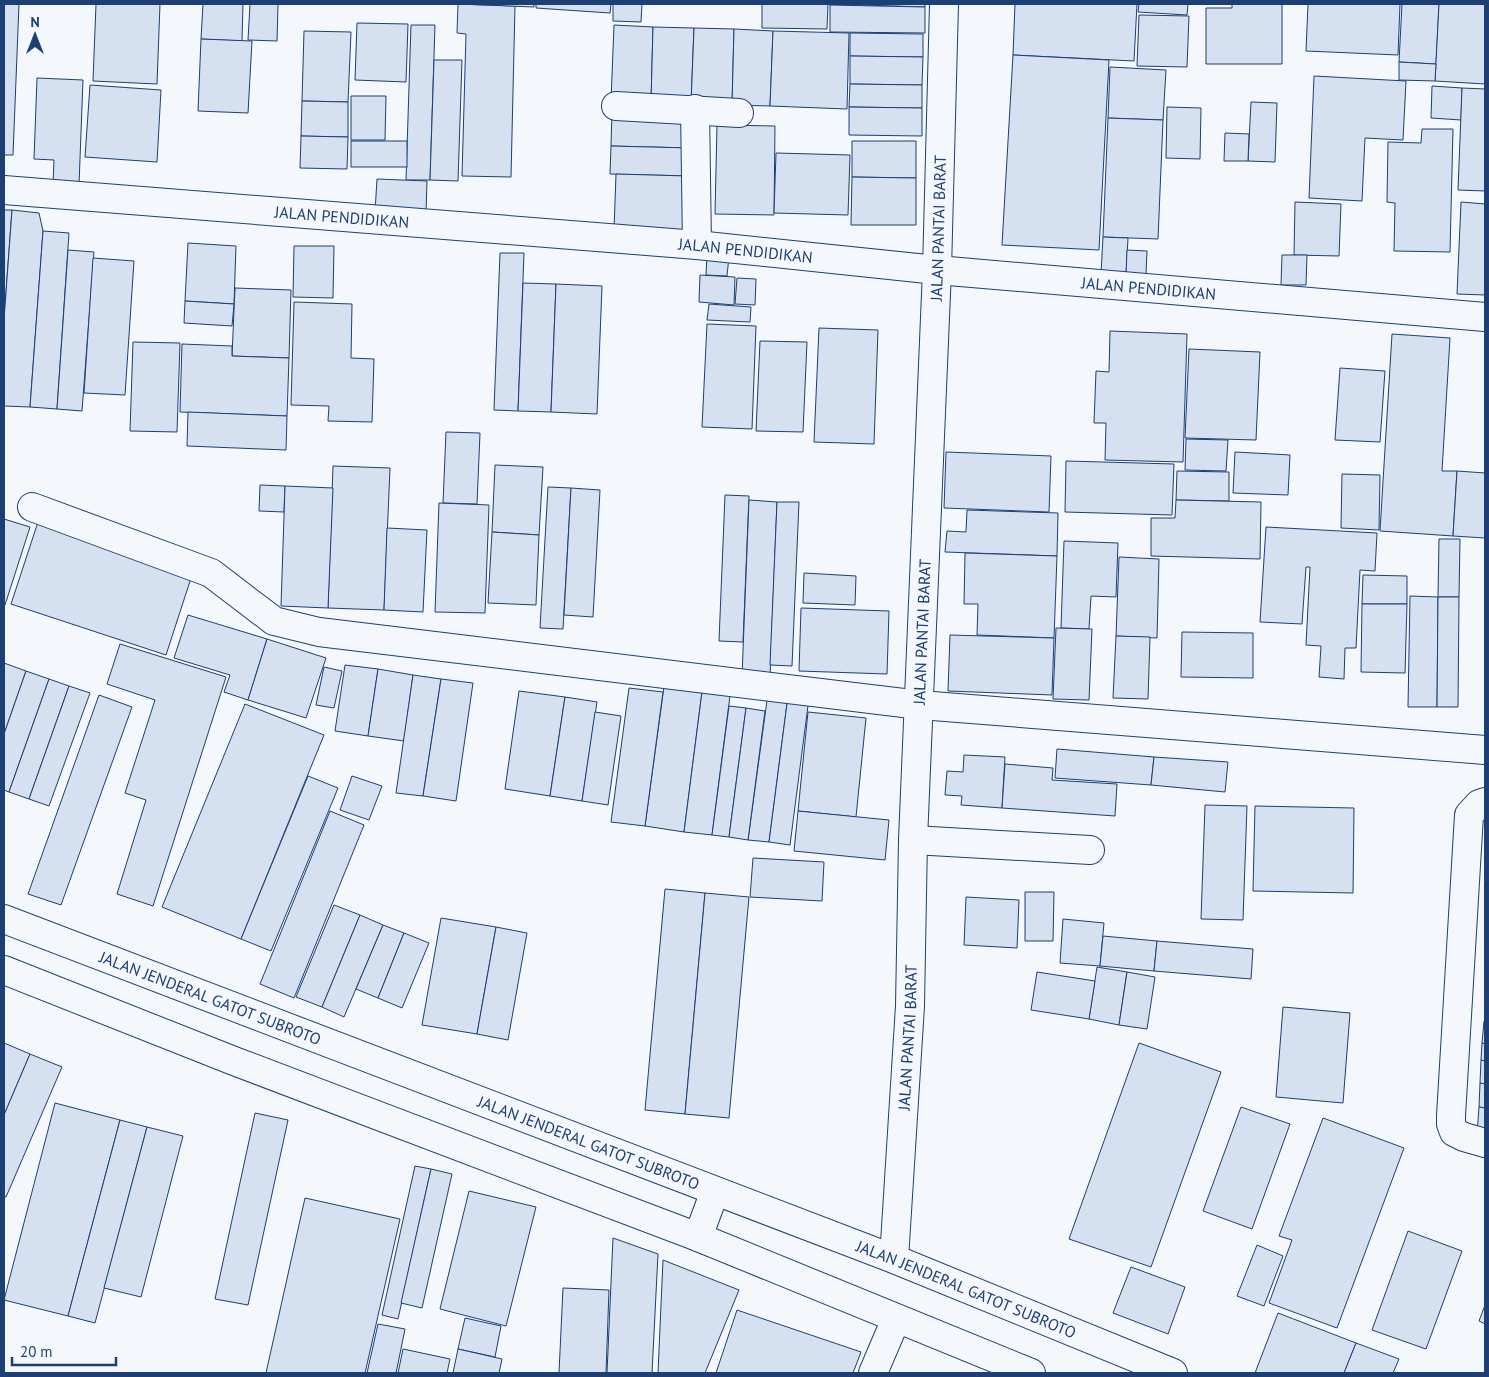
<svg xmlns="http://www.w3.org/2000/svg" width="1489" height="1377" font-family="'PT Sans',sans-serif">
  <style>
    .building { fill: #d5e0f0; stroke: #1d3f73 }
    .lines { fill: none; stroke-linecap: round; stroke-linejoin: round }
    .minor-casing { stroke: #1d3f73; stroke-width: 30 }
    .trunk-casing { stroke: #1d3f73; stroke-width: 30 }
    .minor { stroke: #f4f7fb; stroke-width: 28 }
    .trunk { stroke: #f4f7fb; stroke-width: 28 }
    .labels { text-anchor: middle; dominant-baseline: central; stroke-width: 4; stroke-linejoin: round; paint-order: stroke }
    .street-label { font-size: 16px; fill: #1d3f73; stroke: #f4f7fb }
  </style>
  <rect width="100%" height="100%" fill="#f4f7fb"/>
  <g class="building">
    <path d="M4,4H19L13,155H4Z"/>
    <path d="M96,4H160L157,84L93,81Z"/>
    <path d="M203,4H243L242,41L201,39Z"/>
    <path d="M250,4H278L277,41L248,40Z"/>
    <path d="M458,4L515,6L511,177L462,176L466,34L457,33Z"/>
    <path d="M458,4H534V7Z"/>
    <path d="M536,4H611L610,13L536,8Z"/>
    <path d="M613,4H642L641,22L613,21Z"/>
    <path d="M762,4H828L827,29L762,28Z"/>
    <path d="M830,4H925V7Z"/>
    <path d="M1015,4H1137L1134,61L1013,55Z"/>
    <path d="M1139,4H1188L1187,15L1138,12Z"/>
    <path d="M1232,4H1282V64H1206V8H1232Z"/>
    <path d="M1308,4H1400L1398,55L1306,51Z"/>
    <path d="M1402,4H1439L1436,64L1399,62Z"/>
    <path d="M1439,4H1485V84L1435,81Z"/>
    <path d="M830,5L925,7V33L830,32Z"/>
    <path d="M1139,15L1189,16L1187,67L1137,66Z"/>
    <path d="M357,23L408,24L406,82L355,80Z"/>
    <path d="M411,25H435L430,180H406Z"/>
    <path d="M614,25L653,27L651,102L611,101Z"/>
    <path d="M653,27L694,28L691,104L651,102Z"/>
    <path d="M694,28L734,29L732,105L691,104Z"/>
    <path d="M734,29L773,31L770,106L732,105Z"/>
    <path d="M304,31L351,32L348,102L302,101Z"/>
    <path d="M773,31L849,33L847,109L770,106Z"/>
    <path d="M850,33L923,34V57L850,56Z"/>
    <path d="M201,39L252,41L248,113L198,111Z"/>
    <path d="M1013,55L1109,60L1099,250L1002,245Z"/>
    <path d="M850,56L923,57L922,85L850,84Z"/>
    <path d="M434,60H462L458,181L430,180Z"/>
    <path d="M1399,62L1436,64L1435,81L1399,80Z"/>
    <path d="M1110,67L1166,70L1163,120L1108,118Z"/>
    <path d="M1314,76L1406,81L1403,140L1365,138L1362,201L1309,198Z"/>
    <path d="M37,78L83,80L79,185L53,184L54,160L34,159Z"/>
    <path d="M850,84L922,85V108L849,107Z"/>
    <path d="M90,85L161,90L157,162L85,157Z"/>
    <path d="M1432,86L1462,88L1461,120L1431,118Z"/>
    <path d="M1462,88L1485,89V191L1458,190Z"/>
    <path d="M351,96H386L385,140H351Z"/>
    <path d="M302,101L348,102V137L301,136Z"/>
    <path d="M1251,102L1277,103L1275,162L1248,161Z"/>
    <path d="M849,107L922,108V136L849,135Z"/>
    <path d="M1167,107L1201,108L1200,159L1166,158Z"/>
    <path d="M612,110L690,112V148L611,146Z"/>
    <path d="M1108,118L1163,120L1158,239L1103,237Z"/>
    <path d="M717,125L775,126L774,215L715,214Z"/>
    <path d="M1422,129H1453L1450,252L1394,251L1395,203L1387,202L1388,142L1421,143Z"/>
    <path d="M1225,133L1249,134L1248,161H1224Z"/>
    <path d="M301,136L348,137L347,169L300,168Z"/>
    <rect x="351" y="141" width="56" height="26"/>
    <path d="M852,141H916V178L852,177Z"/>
    <path d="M611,146L690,148L688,176L610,174Z"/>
    <path d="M776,153L850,155L848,215L774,213Z"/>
    <path d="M616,174L688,176L687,232L614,230Z"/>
    <path d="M852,177L916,178V225H851Z"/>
    <path d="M377,179L427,181L426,214L375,212Z"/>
    <path d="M1295,202L1341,204L1339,256L1294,255Z"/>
    <path d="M1461,202L1485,204V295L1457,294Z"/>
    <path d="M4,210H12L4,320Z"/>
    <path d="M12,210L39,213L43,231L30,407L4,406V320Z"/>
    <path d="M43,231L69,233L57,409L30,407Z"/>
    <path d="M1103,237L1128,238L1126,275L1101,274Z"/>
    <path d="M188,243L236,246L234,304L185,301Z"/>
    <path d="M294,246H334L333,298L293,297Z"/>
    <path d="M68,250L94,252L82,411L57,409Z"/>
    <path d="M1127,250L1147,251L1146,275H1126Z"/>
    <path d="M500,253H524L518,411L494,410Z"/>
    <path d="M707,255L729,256L727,276L706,275Z"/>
    <path d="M1282,255H1307L1306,285H1281Z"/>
    <path d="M93,258L134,261L125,395L84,393Z"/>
    <path d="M700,275L735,277L734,305L699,302Z"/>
    <path d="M737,278L756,279L755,305L735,304Z"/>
    <path d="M523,283L556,284L551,412L518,411Z"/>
    <path d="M556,284L602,286L597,414L551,412Z"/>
    <path d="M235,288L291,290L289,358L232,356Z"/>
    <path d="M185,301L234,304L232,326L184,323Z"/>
    <path d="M294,302L352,304L351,358L374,359L372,422L328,421L329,406L291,405Z"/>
    <path d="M709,304L751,307L750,322L707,320Z"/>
    <path d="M707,324L756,326L752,429L702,427Z"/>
    <path d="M819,328L878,330L874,444L814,442Z"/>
    <path d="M1110,331L1187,334L1183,462L1105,460L1106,423H1094L1096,371L1109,372Z"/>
    <path d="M1392,334L1450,338L1442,471H1457L1453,536L1380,531Z"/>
    <path d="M760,341L807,342L803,432L756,431Z"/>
    <path d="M133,342L180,343L177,432L130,431Z"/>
    <path d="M182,344L232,346V356L289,358L287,416L180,412Z"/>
    <path d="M1189,349L1260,352L1256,440L1185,438Z"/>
    <path d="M1340,368L1385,371L1380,442L1335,440Z"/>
    <path d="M188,412L287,416L286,450L187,446Z"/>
    <path d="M446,432L480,433L477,504L443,503Z"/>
    <path d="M1186,439L1228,440L1226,471L1185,470Z"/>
    <path d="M946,452L1051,456L1049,512L944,508Z"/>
    <path d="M1235,452L1290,455L1288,495L1233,493Z"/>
    <path d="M1066,461L1174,464L1172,515L1065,512Z"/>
    <path d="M495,465L543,467L539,535L492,532Z"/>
    <path d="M333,466L390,468L384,610L328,608Z"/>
    <path d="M1177,471L1229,472V501L1176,500Z"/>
    <path d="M1457,471L1485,473V538L1453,536Z"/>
    <path d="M1342,474L1380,475L1379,530L1341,528Z"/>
    <path d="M260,485L285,486L284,512L259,511Z"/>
    <path d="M285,486L333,488L328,608L281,606Z"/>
    <path d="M548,487L571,488L563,629L540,628Z"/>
    <path d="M571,488L600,490L593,617L564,615Z"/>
    <path d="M725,495L749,496L743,642L719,641Z"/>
    <path d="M749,500L777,502L770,677L742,676Z"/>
    <path d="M1176,500L1261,502L1260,559L1151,556V518H1175Z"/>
    <path d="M777,502H799L792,666L770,665Z"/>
    <path d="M439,503L489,505L485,613L435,612Z"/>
    <path d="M967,510L1058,513L1057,556L945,552L947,531L966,532Z"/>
    <path d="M4,519L30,527L5,605L4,604Z"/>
    <path d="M38,522L193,572L166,655L11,604Z"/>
    <path d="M1266,527L1377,533L1375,571L1360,570L1356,648H1345L1344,679L1319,677L1321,646L1306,645L1310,567H1306L1302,624L1260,622Z"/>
    <path d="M387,528L427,530L423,612L384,610Z"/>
    <path d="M492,532L539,535L536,605L488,603Z"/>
    <path d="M1439,539H1460L1459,597H1438Z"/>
    <path d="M1064,541L1118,543L1116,597L1091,596L1089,629L1061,628Z"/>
    <path d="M965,553L1057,556L1054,638L977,635L978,604H964Z"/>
    <path d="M1119,557L1159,559L1157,638L1116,636Z"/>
    <path d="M804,573L856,576L855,605L803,603Z"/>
    <path d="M1363,575L1407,576V604H1362Z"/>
    <path d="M1410,596L1438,597L1437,707H1408Z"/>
    <path d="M1438,597H1459L1458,707H1437Z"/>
    <path d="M1362,604H1407L1405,673L1361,672Z"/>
    <path d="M801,608L889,611L887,674L799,671Z"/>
    <path d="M188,615L267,639L248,700L224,692L230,675L174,658Z"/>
    <path d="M1056,628L1092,629L1089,700L1053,699Z"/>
    <path d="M1182,632L1253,633V678L1181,677Z"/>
    <path d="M950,635L1054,638L1052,695L948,691Z"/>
    <path d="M1116,636L1150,637L1148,699L1113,698Z"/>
    <path d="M267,639L326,658L306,718L248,700Z"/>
    <path d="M120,644L226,677L153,906L117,894L146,800L125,793L155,700L107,684Z"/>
    <path d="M4,663L26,671L4,734Z"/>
    <path d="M345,665L378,669L368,736L335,731Z"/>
    <path d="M324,667L342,671L334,708L316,705Z"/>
    <path d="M378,669L413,675L404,741L368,736Z"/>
    <path d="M26,671L49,679L9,792L4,790V734Z"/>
    <path d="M413,675L441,679L423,796L396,793Z"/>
    <path d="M49,679L69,686L29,799L9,792Z"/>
    <path d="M441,679L473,683L456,801L423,796Z"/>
    <path d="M665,679L703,684L684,832L645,826Z"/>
    <path d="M703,684L731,688L712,835L684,832Z"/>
    <path d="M69,686L90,693L49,806L29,799Z"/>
    <path d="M629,688L663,692L645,826L611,822Z"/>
    <path d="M519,691L565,697L550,796L505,789Z"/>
    <path d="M768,693L788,696L769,842L748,840Z"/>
    <path d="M99,695L132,707L61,905L28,894Z"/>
    <path d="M788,696L809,698L790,845L769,842Z"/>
    <path d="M565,697L597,702L582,801L550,796Z"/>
    <path d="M245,704L324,735L241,939L162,907Z"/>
    <path d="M729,706L746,708L729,837L712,835Z"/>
    <path d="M746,708L765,711L748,840L729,837Z"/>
    <path d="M595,712L621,716L608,805L582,801Z"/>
    <path d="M808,712L866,718L856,817L798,811Z"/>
    <path d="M1057,749L1154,757L1151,785L1055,778Z"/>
    <path d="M964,755L1005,757L1002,808L961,805L962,796L945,795L947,771L963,772Z"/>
    <path d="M1154,757L1228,762L1225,792L1151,785Z"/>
    <path d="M1005,764L1053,768L1052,780L1117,784L1115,816L1002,808Z"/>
    <path d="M308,776L338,788L271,951L241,939Z"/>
    <path d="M352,776L382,786L369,820L340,810Z"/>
    <path d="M1205,805L1247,806L1243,920L1201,919Z"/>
    <path d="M1255,806L1354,808L1353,893L1253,891Z"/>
    <path d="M330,811L364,825L294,998L260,984Z"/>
    <path d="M798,811L889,820L885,860L794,851Z"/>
    <path d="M753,858L824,862L822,901L750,897Z"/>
    <path d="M665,889L705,893L685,1114L645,1110Z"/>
    <path d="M1025,892H1054L1053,941H1025Z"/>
    <path d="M705,893L749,897L729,1118L685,1114Z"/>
    <path d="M966,897L1019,900L1017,948L964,945Z"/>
    <path d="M334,905L360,915L322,1007L296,997Z"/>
    <path d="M360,915L383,925L344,1017L322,1007Z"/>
    <path d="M441,918L496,927L477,1034L422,1025Z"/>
    <path d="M1063,919L1104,923L1100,966L1060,963Z"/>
    <path d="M383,925L404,933L378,998L356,989Z"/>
    <path d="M496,927L527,933L508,1040L477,1034Z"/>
    <path d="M404,933L429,943L402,1008L378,998Z"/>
    <path d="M1103,936L1157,941L1154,971L1100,966Z"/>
    <path d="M1157,941L1253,949L1251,979L1154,971Z"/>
    <path d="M1097,967L1127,972L1119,1025L1089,1019Z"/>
    <path d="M1037,972L1095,981L1089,1019L1031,1010Z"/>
    <path d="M1127,972L1155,977L1147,1029L1119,1025Z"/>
    <path d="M1283,1007L1350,1013L1343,1103L1276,1097Z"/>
    <path d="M1484,1021H1485V1044L1482,1043Z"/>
    <path d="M4,1043L30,1054L4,1115Z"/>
    <path d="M1139,1043L1221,1072L1151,1267L1069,1239Z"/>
    <path d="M1482,1043L1485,1044V1061L1481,1060Z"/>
    <path d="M30,1054L62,1067L6,1197L4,1196V1115Z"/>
    <path d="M1481,1060L1485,1061V1084L1480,1083Z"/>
    <path d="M1480,1083L1485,1084V1108L1479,1107Z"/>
    <path d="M55,1103L120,1120L68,1316L4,1300Z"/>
    <path d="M1241,1107L1290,1124L1252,1229L1203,1211Z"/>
    <path d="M1479,1107L1485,1108V1136L1477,1135Z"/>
    <path d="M255,1113L288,1120L248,1305L215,1299Z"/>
    <path d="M1323,1118L1404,1148L1337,1328L1269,1303L1292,1240L1279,1236Z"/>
    <path d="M120,1120L147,1127L95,1323L68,1316Z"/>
    <path d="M147,1127L183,1136L141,1297L104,1288Z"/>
    <path d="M415,1166L431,1169L398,1319L382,1315Z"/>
    <path d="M431,1169L452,1174L422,1308L401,1303Z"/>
    <path d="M469,1191L536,1207L506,1326L440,1309Z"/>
    <path d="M305,1198L400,1219L365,1373H266Z"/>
    <path d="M1408,1231L1462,1251L1426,1349L1372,1330Z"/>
    <path d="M613,1238L658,1254L652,1373H607Z"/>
    <path d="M1257,1245L1283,1256L1264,1306L1237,1296Z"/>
    <path d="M663,1260L739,1290L705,1373H658Z"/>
    <path d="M1131,1267L1185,1287L1168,1334L1113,1313Z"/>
    <path d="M563,1288L609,1290L606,1373H559Z"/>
    <path d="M1485,1305V1324L1479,1321Z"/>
    <path d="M737,1310L861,1352L853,1373H716Z"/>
    <path d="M1278,1313L1356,1343L1344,1373H1255Z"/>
    <path d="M465,1318L501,1326L495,1357L458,1349Z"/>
    <path d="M378,1324L405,1329L396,1373H367Z"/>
    <path d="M1356,1343L1399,1359L1393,1373H1344Z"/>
    <path d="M403,1349L450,1359L447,1373H398Z"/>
    <path d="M458,1349L502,1359L499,1373H453Z"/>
  </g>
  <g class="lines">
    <g class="minor-casing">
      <g id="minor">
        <path d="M616,106L739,113"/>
        <path d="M695,109L697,245"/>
        <path id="s1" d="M4,190L697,245L937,270L1485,317"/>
        <path d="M32,507L211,573L274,621L319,632L920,705L1485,750"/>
        <path d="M1485,802L1479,804L1469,815L1451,1116V1124L1454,1132L1464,1137L1485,1143"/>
        <path d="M913,840L1090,850"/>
        <path id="s2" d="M894,1259L910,1006L913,840L937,270L944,4"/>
        <path d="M873,1373L896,1319"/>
      </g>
    </g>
    <g class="trunk-casing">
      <g id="trunk">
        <path id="s3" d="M4,919L894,1259L1173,1373"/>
        <path d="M4,970L234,1061L698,1237L1031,1373"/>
        <path d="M698,1237L715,1191"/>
      </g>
    </g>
    <use href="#minor" class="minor"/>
    <use href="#trunk" class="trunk"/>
  </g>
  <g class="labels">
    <g class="street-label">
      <text stroke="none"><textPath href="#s1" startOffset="339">JALAN PENDIDIKAN</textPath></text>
      <text stroke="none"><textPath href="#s2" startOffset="1032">JALAN PANTAI BARAT</textPath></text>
      <text stroke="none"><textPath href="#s1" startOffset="744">JALAN PENDIDIKAN</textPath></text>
      <text stroke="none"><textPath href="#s1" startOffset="1149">JALAN PENDIDIKAN</textPath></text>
      <text stroke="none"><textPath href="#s2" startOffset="628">JALAN PANTAI BARAT</textPath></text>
      <text stroke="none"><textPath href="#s3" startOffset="221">JALAN JENDERAL GATOT SUBROTO</textPath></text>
      <text stroke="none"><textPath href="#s2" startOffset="222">JALAN PANTAI BARAT</textPath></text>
      <text stroke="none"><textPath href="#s3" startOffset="626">JALAN JENDERAL GATOT SUBROTO</textPath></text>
      <text stroke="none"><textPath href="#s3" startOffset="1031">JALAN JENDERAL GATOT SUBROTO</textPath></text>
    </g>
  </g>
  <rect width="1489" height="1377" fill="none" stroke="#1d3f73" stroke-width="10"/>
  <g transform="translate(35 35)" stroke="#f4f7fb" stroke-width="4" paint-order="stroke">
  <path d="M0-4L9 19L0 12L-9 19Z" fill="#1d3f73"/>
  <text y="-8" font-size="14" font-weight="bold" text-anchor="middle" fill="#1d3f73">N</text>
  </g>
  <path d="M12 1357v8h104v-8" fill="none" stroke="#1d3f73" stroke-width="2.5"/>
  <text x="20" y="1357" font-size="15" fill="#1d3f73" stroke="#f4f7fb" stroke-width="4" paint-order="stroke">20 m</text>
</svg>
